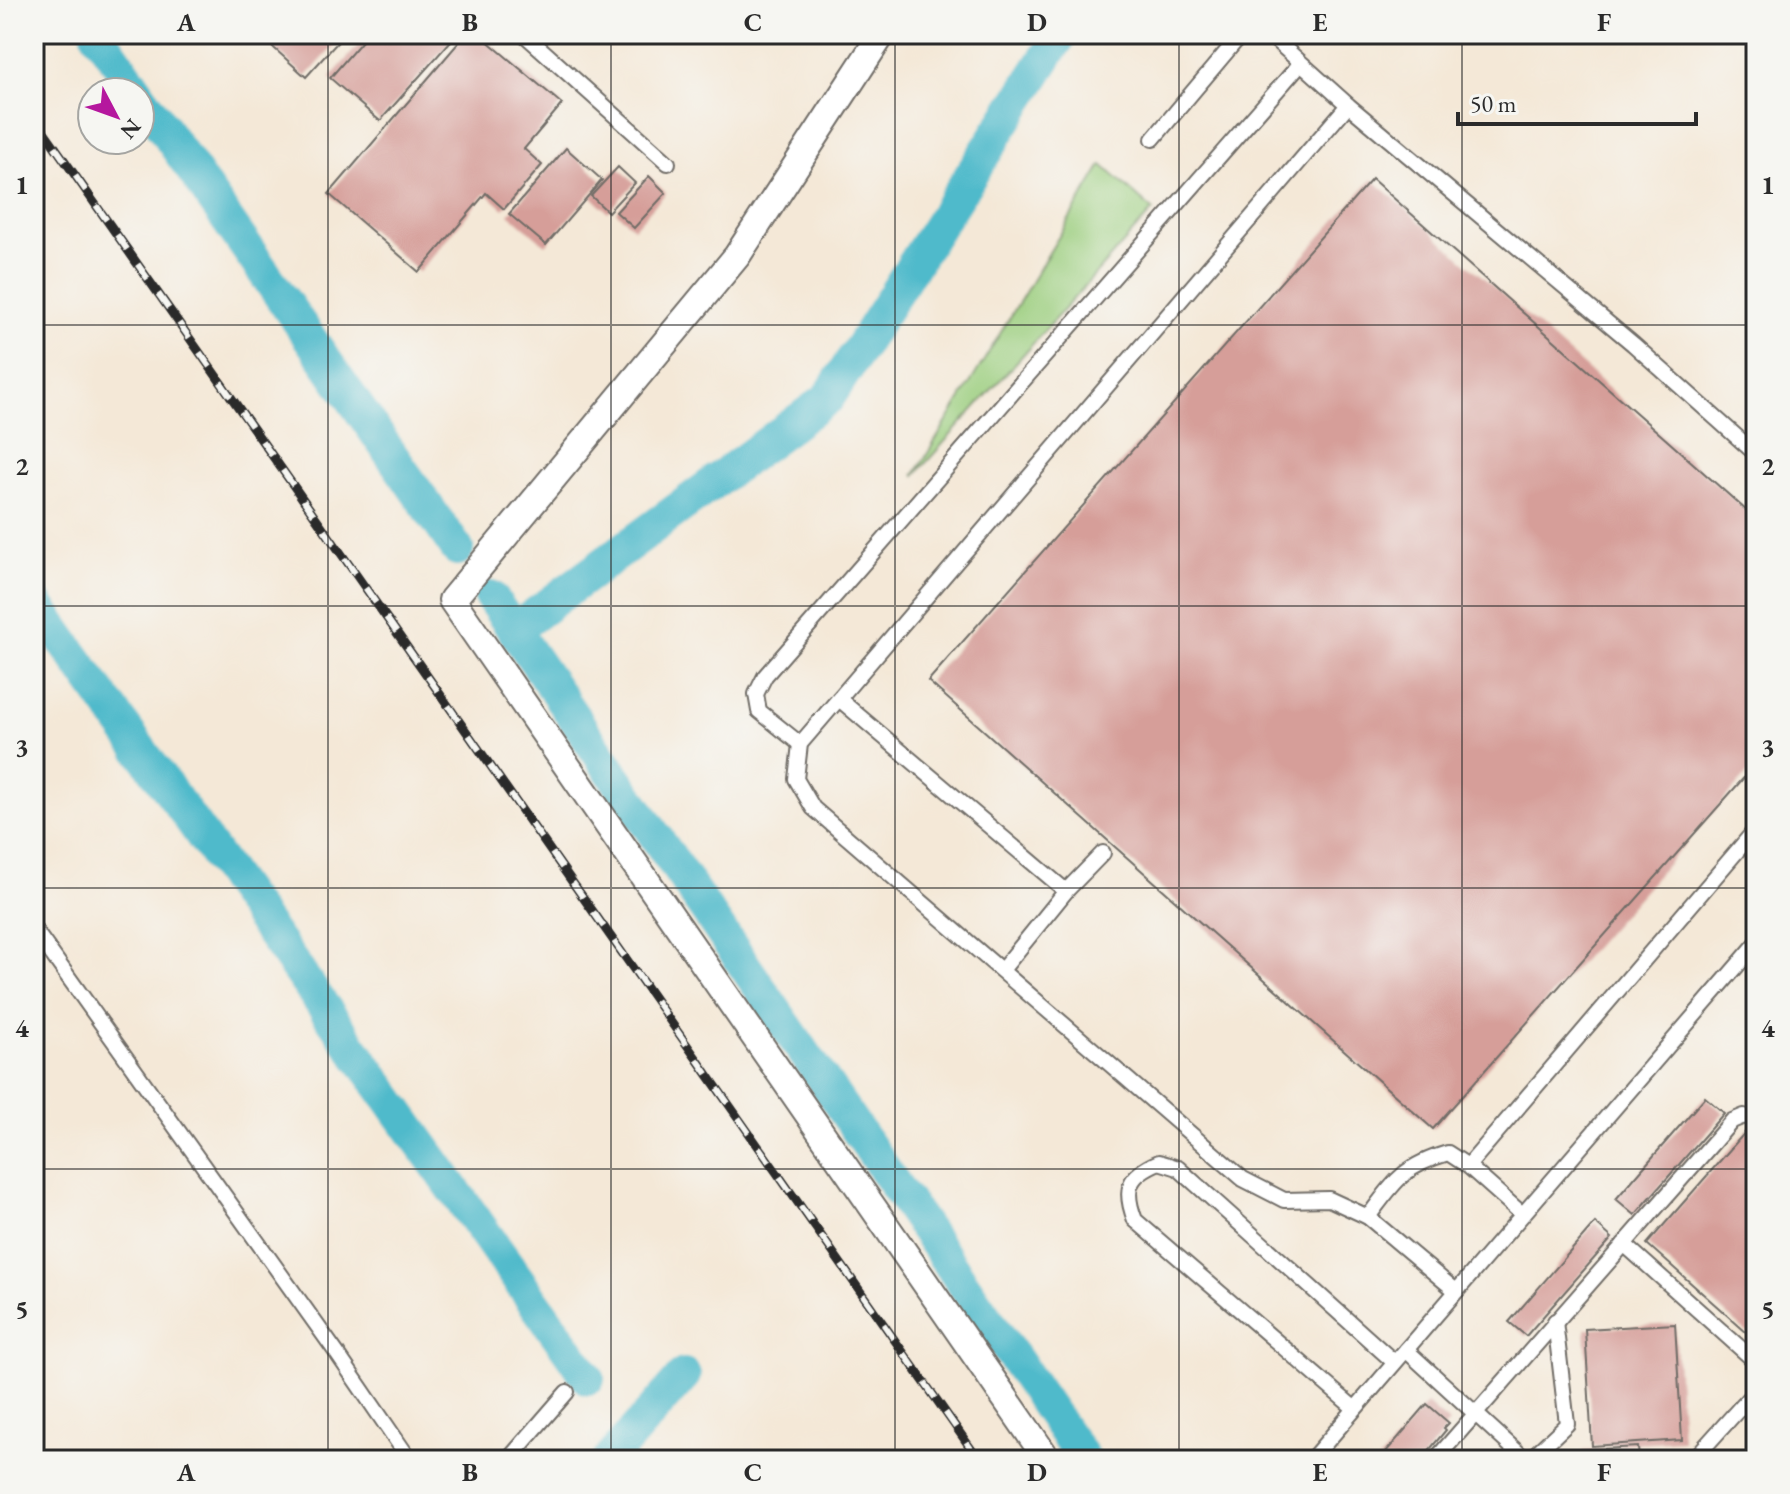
<svg xmlns="http://www.w3.org/2000/svg" width="1790" height="1494" font-family="'EB Garamond',serif">
  <style>
    .green { fill: #9bce7e; stroke: #637c54; stroke-width: 2 }
    .lines { fill: none; stroke-linecap: round; stroke-linejoin: round }
    .canal { stroke: #4fbacb; stroke-width: 34 }
    .building { fill: #d69e99 }
    .service-casing { stroke: #716d67; stroke-width: 18 }
    .minor-casing { stroke: #716d67; stroke-width: 30 }
    .service { stroke: #fff; stroke-width: 14 }
    .minor { stroke: #fff; stroke-width: 26 }
    .rail-casing { stroke: #2b2b2b; stroke-width: 9 }
    .rail { stroke: #f6f6f2; stroke-width: 6; stroke-dasharray: 18; stroke-linecap: butt }
    .grid { fill: none; stroke: #2b2b2b; stroke-width: 2; stroke-opacity: 0.55 }
    .neatline { fill: none; stroke: #2b2b2b; stroke-width: 3 }
    .grid-label { font-size: 26px; text-anchor: middle; font-weight: bold; fill: #2b2b2b }
  </style>
  <rect width="100%" height="100%" fill="#f6f6f2"/>
  <filter id="ink" filterUnits="userSpaceOnUse"><feTurbulence type="fractalNoise" baseFrequency=".0125" numOctaves="2"/><feDisplacementMap in="SourceGraphic" scale="16" xChannelSelector="R" yChannelSelector="G"/><feConvolveMatrix kernelMatrix="1 2 1 2 8 2 1 2 1" color-interpolation-filters="sRGB"/></filter>
  <filter id="wash" filterUnits="userSpaceOnUse"><feTurbulence type="fractalNoise" baseFrequency=".006" numOctaves="4" result="noise"/><feDisplacementMap in="SourceGraphic" scale="32" xChannelSelector="R" yChannelSelector="G"/><feGaussianBlur stdDeviation="1.8" result="paint"/><feColorMatrix in="noise" values="0 0 0 0 0 0 0 0 0 0 0 0 0 0 0 0 0 1.4 0 .05"/><feComposite in="paint" operator="in"/></filter>
  <g filter="url(#wash)">
    <rect width="100%" height="100%" fill="#f4e8d7"/>
    <path class="green" d="M1102,165L1153,210L914,476Z"/>
    <g class="lines">
      <g class="canal">
        <path d="M98,34L138,92"/>
        <path d="M140,95L457,549"/>
        <path d="M491,597L1084,1460"/>
        <path d="M34,600L588,1378"/>
        <path d="M514,630L828,398L1061,34"/>
        <path d="M609,1460L684,1375"/>
      </g>
    </g>
    <g id="blocks">
      <g class="building">
        <path d="M270,34H345L306,77L265,40Z"/>
        <path d="M368,34H457L380,121L330,78Z"/>
        <path d="M466,34H479L562,104L524,149L542,165L504,209L486,193L419,272L329,194Z"/>
        <path d="M566,148L602,180L546,245L509,214Z"/>
        <path d="M618,167L635,183L608,212L591,196Z"/>
        <path d="M649,176L666,193L634,228L616,212Z"/>
        <path d="M1372,179L1756,519V764L1433,1129L928,681Z"/>
        <path d="M1705,1097L1724,1113L1635,1215L1616,1199Z"/>
        <path d="M1748,1129L1756,1137V1341L1647,1244Z"/>
        <path d="M1595,1223L1612,1238L1526,1336L1509,1322Z"/>
        <path d="M1675,1324L1682,1440L1592,1446L1585,1329Z"/>
        <path d="M1427,1404L1449,1423L1444,1428L1446,1430L1421,1460H1379Z"/>
        <path d="M1638,1447L1639,1460H1583V1450Z"/>
      </g>
    </g>
  </g>
  <g filter="url(#ink)">
    <use href="#blocks" fill-opacity="0" stroke="#716d67" stroke-width="2"/>
    <g class="lines">
      <g class="service-casing">
        <g id="service">
          <path d="M524,34L668,163"/>
          <path d="M1264,34L1270,35L1348,105L1633,344L1756,454"/>
          <path d="M1348,105L800,744L796,779L813,808L1243,1179L1284,1200L1329,1199L1368,1217L1456,1291"/>
          <path d="M1153,139L1239,37L1250,34"/>
          <path d="M839,699L1066,891"/>
          <path d="M800,744L759,711L756,694L765,676L1300,64"/>
          <path d="M34,929L336,1352L410,1460"/>
          <path d="M1002,970L1066,891L1103,853"/>
          <path d="M1468,1166L1756,829"/>
          <path d="M1368,1217C1395,1181 1403,1166 1448,1153L1468,1166L1522,1214"/>
          <path d="M1624,1244L1756,1362"/>
          <path d="M1406,1350L1526,1460"/>
          <path d="M1354,1408L1135,1220C1123,1189 1128,1175 1159,1162L1178,1168L1394,1362"/>
          <path d="M508,1460L567,1392"/>
          <path d="M1311,1460L1756,944"/>
          <path d="M1435,1460L1732,1121L1744,1116L1756,1120"/>
          <path d="M1529,1460L1567,1424L1555,1321"/>
          <path d="M1693,1460L1756,1390"/>
        </g>
      </g>
      <g class="minor-casing">
        <path id="minor" d="M882,34L737,256L452,600L1048,1460"/>
      </g>
      <use href="#service" class="service"/>
      <use href="#minor" class="minor"/>
      <g class="rail-casing">
        <path id="rail" d="M34,117L979,1460"/>
      </g>
      <use href="#rail" class="rail"/>
    </g>
  </g>
  <path class="grid" d="M328,34V1460M611,34V1460M895,34V1460M1179,34V1460M1462,34V1460M34,325H1756M34,606H1756M34,888H1756M34,1169H1756"/>
  <rect width="1790" height="1494" fill="none" stroke="#f6f6f2" stroke-width="88"/>
  <g transform="translate(116 116) rotate(131)"><circle r="38" fill="#f6f6f2" stroke="#a5a5a2" stroke-width="2"/>
  <path d="M0-6L14 30L0 20L-14 30Z" fill="#b5179e"/>
  <text y="-12" font-size="22" font-weight="bold" text-anchor="middle" fill="#2b2b2b">N</text>
  </g>
  <path d="M1458 112v12h238v-12" fill="none" stroke="#2b2b2b" stroke-width="4"/>
  <text x="1470" y="112" font-size="24" fill="#2b2b2b" stroke="#f6f6f2" stroke-width="6" paint-order="stroke">50 m</text>
  <rect x="44" y="44" width="1702" height="1406" class="neatline"/>
  <g class="grid-label">
    <text x="186" y="31">A</text>
    <text x="470" y="31">B</text>
    <text x="753" y="31">C</text>
    <text x="1037" y="31">D</text>
    <text x="1320" y="31">E</text>
    <text x="1604" y="31">F</text>
    <text x="22" y="194">1</text>
    <text x="1768" y="194">1</text>
    <text x="22" y="475">2</text>
    <text x="1768" y="475">2</text>
    <text x="22" y="756">3</text>
    <text x="1768" y="756">3</text>
    <text x="22" y="1037">4</text>
    <text x="1768" y="1037">4</text>
    <text x="22" y="1318">5</text>
    <text x="1768" y="1318">5</text>
    <text x="186" y="1481">A</text>
    <text x="470" y="1481">B</text>
    <text x="753" y="1481">C</text>
    <text x="1037" y="1481">D</text>
    <text x="1320" y="1481">E</text>
    <text x="1604" y="1481">F</text>
  </g>
</svg>
